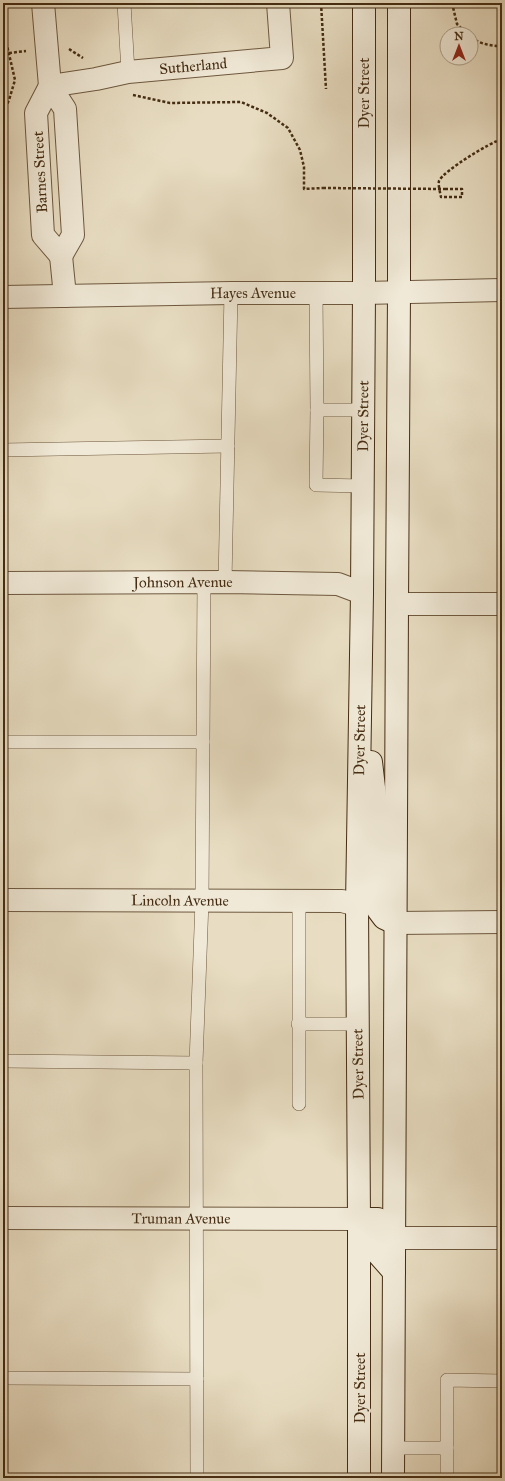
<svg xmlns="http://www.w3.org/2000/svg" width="505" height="1481" font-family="'IM FELL Great Primer',serif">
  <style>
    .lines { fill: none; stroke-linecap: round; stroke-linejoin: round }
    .service-casing { stroke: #6e583e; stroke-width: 14 }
    .minor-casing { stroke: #6e583e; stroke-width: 24 }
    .tertiary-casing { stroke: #6e583e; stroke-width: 24 }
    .secondary-casing { stroke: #452c12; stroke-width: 24 }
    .path { stroke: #452c12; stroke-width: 2.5; stroke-dasharray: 3 2; stroke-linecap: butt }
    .service { stroke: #f0e9d7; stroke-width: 13 }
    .minor { stroke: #f0e9d7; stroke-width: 22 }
    .tertiary { stroke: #f0e9d7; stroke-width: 22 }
    .secondary { stroke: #f0e9d7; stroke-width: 22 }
    .path-bridge { stroke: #452c12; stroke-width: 2.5; stroke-dasharray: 3 2; stroke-linecap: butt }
    .labels { text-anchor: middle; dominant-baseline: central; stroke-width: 4; stroke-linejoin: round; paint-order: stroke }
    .street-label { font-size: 15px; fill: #452c12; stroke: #f0e9d7 }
  </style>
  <rect width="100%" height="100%" fill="#e8ddc2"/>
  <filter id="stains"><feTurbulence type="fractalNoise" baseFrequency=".005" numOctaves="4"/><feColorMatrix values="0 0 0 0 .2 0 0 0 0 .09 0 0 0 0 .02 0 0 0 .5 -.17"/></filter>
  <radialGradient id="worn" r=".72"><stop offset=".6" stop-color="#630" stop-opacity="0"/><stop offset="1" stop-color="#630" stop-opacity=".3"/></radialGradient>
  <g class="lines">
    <g class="service-casing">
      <g id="service">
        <path d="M124,3L128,72"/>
        <path d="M316,293L317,410"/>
        <path d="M3,450L228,446"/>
        <path d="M363,486L316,485L317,410H363"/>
        <path d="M225,582L231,293"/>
        <path d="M3,742H203"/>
        <path d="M298,1024H357"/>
        <path d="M3,1061L196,1063"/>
        <path d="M299,1104V901"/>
        <path d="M3,1378L197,1379"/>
        <path d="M393,1448H447"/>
        <path d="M197,1478L196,1063L202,901L204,582"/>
        <path d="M447,1478V1380L502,1381"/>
      </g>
    </g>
    <g class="minor-casing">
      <g id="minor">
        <path id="s1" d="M43,3L50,86L96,79L128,72L282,58L278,3"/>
        <path d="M50,86L65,109L73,235L61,256L43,235L36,113Z"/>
        <path d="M61,256L65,296"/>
        <path id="s2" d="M3,583L225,582L338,584L362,593"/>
        <path d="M397,604H502"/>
        <path id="s3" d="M3,900L342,901L357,905"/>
        <path d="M395,923L502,922"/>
        <path id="s4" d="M3,1218L359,1219"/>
        <path d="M394,1238H502"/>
      </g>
    </g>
    <g class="tertiary-casing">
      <g id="tertiary">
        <path id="s5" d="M3,297L231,293H364L502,290"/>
      </g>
    </g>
    <g class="secondary-casing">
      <g id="secondary">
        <path d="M371,762L377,813L376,884L378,910L384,918L395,923"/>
        <path d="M359,1219H378V1254L394,1272"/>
        <path id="s6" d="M359,1478V1219L357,905L362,593L364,293V3"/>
        <path d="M393,1478L397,604L399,292V3"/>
      </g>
    </g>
    <g class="path">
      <path d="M321,3L326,89"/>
      <path d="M452,3L457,24L467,34"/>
      <path d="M3,28L15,80L9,100L3,113"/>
      <path d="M471,38C481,44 491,46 502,46"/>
      <path d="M69,49L83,58"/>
      <path d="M9,53L26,51"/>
      <path d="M133,95L170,103L241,102L267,113L288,128L300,150L304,167V189L323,188"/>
      <path d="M3,126L5,139L3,151"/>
      <path d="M445,189H462V197H441C440,192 438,185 439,181C443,171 491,142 502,139"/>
    </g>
    <use href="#service" class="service"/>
    <use href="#minor" class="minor"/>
    <use href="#tertiary" class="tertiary"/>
    <use href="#secondary" class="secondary"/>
    <path class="path-bridge" d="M323,188L445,189"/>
  </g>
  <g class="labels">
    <g class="street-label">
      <text stroke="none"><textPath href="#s1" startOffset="228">Sutherland</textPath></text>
      <text transform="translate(364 93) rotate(-90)">Dyer Street</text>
      <text transform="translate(40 172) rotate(-93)">Barnes Street</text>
      <text stroke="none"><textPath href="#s5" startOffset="250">Hayes Avenue</textPath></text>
      <text stroke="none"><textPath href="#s6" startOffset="1062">Dyer Street</textPath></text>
      <text stroke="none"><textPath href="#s2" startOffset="180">Johnson Avenue</textPath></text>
      <text stroke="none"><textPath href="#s6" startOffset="738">Dyer Street</textPath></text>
      <text stroke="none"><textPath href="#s3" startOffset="177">Lincoln Avenue</textPath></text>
      <text transform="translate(358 1064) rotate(-91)">Dyer Street</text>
      <text stroke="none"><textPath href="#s4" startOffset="178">Truman Avenue</textPath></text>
      <text transform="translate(360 1388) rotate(-90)">Dyer Street</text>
    </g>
  </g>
  <rect width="505" height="1481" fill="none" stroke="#e8ddc2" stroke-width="16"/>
  <rect x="4" y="4" width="497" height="1473" fill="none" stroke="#452c12" stroke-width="2"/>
  <rect x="8" y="8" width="489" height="1465" fill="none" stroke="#452c12"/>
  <g transform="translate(459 46)"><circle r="19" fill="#f0e9d7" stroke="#ac9d88"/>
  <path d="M0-3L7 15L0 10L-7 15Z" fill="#8f2418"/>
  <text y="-6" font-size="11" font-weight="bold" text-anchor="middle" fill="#452c12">N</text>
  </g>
  <rect width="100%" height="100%" filter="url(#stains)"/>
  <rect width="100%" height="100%" fill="url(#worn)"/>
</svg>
